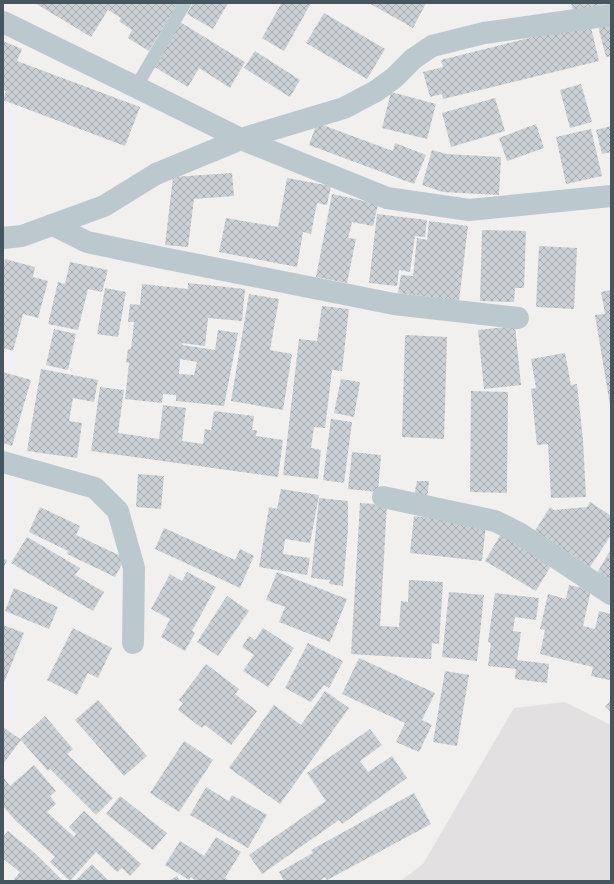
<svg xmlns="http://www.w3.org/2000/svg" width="614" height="884" font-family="Karla,sans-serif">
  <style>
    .education { fill: #e3e0e1 }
    .building { fill: url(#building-cross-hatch); fill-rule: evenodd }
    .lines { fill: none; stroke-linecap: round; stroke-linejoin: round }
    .service { stroke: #bbc9cf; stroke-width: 13 }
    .minor { stroke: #bbc9cf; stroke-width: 22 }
    .tertiary { stroke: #bbc9cf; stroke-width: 22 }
  </style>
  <defs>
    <pattern id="building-cross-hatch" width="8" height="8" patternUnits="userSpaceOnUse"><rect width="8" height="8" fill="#cad0d4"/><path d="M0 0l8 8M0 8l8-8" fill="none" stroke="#a6acaf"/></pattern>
  </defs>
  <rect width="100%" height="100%" fill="#f2efef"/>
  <path class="education" d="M565,702L611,725V881H400L423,864L514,708Z"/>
  <g class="building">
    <path d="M35,3H178L149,51L128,38L132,30L119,21L121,18L108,10L91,37Z"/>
    <path d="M193,3H228L213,29L187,14Z"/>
    <path d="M279,3H311L284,51L262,38L281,4Z"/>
    <path d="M369,3H426L413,28Z"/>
    <path d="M571,3H605V4L573,11Z"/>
    <path d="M324,13L385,49L367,79L306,43Z"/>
    <path d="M180,22L245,62L230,88L199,68L188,87L153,66Z"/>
    <path d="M590,23L599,61L443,99L442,94L430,97L423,72L443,67L441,60Z"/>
    <path d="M611,23V56L606,57L598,26Z"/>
    <path d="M3,41L22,49L17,61L140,107L125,146L3,100L6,91L3,90Z"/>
    <path d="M255,51L300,80L290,97L244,68Z"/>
    <path d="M581,84L592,122L570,128L560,90Z"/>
    <path d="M391,92L436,104L427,139L382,128Z"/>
    <path d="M495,98L505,131L451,147L442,113Z"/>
    <path d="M317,123L393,151L395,143L426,155L414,184L309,145Z"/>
    <path d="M536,124L544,148L507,161L499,138Z"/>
    <path d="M611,126V152L602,154L596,130Z"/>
    <path d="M591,129L602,176L566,184L556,137Z"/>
    <path d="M432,150L446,154L501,157L499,195L443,192L422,185Z"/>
    <path d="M232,173L234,196L194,199L188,247L165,245L173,177Z"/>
    <path d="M287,178L331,186L327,205L317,203L311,234L303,232L297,267L219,252L226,218L278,227Z"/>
    <path d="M332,194L378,204L373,226L352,222L348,238L356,239L347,283L316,277Z"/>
    <path d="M377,214L427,220L425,237L415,236L410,272L399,270L397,286L369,283Z"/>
    <path d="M429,221L468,226L459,301L398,293L401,275L413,276L417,238L427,240Z"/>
    <path d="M482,230L526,231L524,288H515L514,302L480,301Z"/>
    <path d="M539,246L577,248L574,309L536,307Z"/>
    <path d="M5,259L35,267L33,277L48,281L38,318L23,314L13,351L3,348V268Z"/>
    <path d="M70,262L108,270L102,292L88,289L78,330L48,324L58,282L65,284Z"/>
    <path d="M188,283L245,289L242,321L208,318L205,346L182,343V345L215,350L218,330L238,333L224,406L176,401V395L163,394L162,403L125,399L129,363L126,362L128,349H131L134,322H128L130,304L140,305L142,284L188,289ZM180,359L197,362L194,375L179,374Z"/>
    <path d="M105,288L126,292L118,337L97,334Z"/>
    <path d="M611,290V405H610L595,315L605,314L601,292Z"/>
    <path d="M249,294L279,299L270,350L292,354L283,410L231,401Z"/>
    <path d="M322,306L349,309L342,371L332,370L325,428L314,427L311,448L321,450L318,479L283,475L299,339L317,341Z"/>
    <path d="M515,326L521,385L484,389L478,330Z"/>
    <path d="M54,329L76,334L68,370L46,365Z"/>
    <path d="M405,335L447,337L444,439L402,437Z"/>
    <path d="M565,353L571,385L577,384L583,440L586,497L551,498L548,444L537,445L531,389L536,388L531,359Z"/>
    <path d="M41,369L98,380L94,402L73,398L69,421L82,423L77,458L27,451Z"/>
    <path d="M3,372L31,380L12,446L3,443Z"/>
    <path d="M341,379L360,382L354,417L334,413Z"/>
    <path d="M100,387L124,390L118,433L159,439L163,405L186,408L182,441L203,444L205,429L211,430L214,411L254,416L252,430H257L256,436L283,440L278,477L91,451Z"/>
    <path d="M471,391L508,392L507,493L470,492Z"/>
    <path d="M331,419L352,422L344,483L323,480Z"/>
    <path d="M352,452L381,455L378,492L348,489Z"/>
    <path d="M138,474L164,476L161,509L136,507Z"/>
    <path d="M417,481H429L427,500L414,496Z"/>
    <path d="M281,489L319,495L310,543L285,539L283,554L310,558L307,575L259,567L269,507L277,509Z"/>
    <path d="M319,498L348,501V530L343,586L329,584L330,580L311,578Z"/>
    <path d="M590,502L611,516V535L590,567L535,531L550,507L554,510L587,507Z"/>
    <path d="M360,503L387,505L380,626L399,627L401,601L408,602L409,580L443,582L439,644L432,643L431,659L351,654Z"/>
    <path d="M40,507L80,526L76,535L125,558L115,577L67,554L68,551L29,532Z"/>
    <path d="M414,516L486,524L482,561L410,553Z"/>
    <path d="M164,528L235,560L240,549L254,556L240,588L155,549Z"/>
    <path d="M501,534L552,564L536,591L485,561Z"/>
    <path d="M27,537L80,568L75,575L104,592L93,611L11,563Z"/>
    <path d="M611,549V582L597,573Z"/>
    <path d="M3,559L7,560L3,570Z"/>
    <path d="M187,572L216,587L192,631L195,633L185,651L161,637L170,619L151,609L170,574L182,581Z"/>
    <path d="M277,572L347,599L330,642L279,622L285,607L266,600Z"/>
    <path d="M569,585L591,590L583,626L595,629L599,611L611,614L610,680L591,676L593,667L540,654L545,630L540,629L548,594L566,599Z"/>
    <path d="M14,588L58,607L49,629L5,611Z"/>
    <path d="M449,592L484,595L477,661L442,657Z"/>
    <path d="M495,593L539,598L536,620L515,617L513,631L521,632L517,660L549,664L547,683L515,679L516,669L488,666L491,643L488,642Z"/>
    <path d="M227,596L249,611L218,656L197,642Z"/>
    <path d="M3,625L24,633L3,685Z"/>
    <path d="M73,628L112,648L98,678L88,673L77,695L47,680Z"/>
    <path d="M263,628L294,648L268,687L243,671L254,655L242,647L249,636L255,640Z"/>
    <path d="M308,643L343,661L329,688L324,685L311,702L285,688Z"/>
    <path d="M359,658L435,693L422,720L432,725L419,752L396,742L405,723L342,694Z"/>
    <path d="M206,664L239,689L235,694L257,711L231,745L205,725L202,728L178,710L183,703L179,700Z"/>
    <path d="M445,671L469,675L457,746L433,742Z"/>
    <path d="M325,691L349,708L280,804L229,768L274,705L301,725Z"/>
    <path d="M98,700L147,756L124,776L75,720Z"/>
    <path d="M611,700V712L605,707Z"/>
    <path d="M45,716L73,749L67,754L113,798L96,815L50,769L48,771L20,739Z"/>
    <path d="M3,727L21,740L3,764Z"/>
    <path d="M370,729L382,745L360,761L368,772L392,756L407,778L342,824L339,820L262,874L249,855L326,801L307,773Z"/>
    <path d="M184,741L213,760L179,812L150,793Z"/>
    <path d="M34,765L56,791L50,796L56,804L47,812L74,837L76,834L69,827L84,811L141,864L130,876L122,868L117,872L96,852L70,881L50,862L55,857L15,820L3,806V777L10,786Z"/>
    <path d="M206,787L229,801L232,795L267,815L248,848L190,815Z"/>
    <path d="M414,793L431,824L327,880L325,877L319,881H284L279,872L313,853L311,850Z"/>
    <path d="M120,796L167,833L153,850L106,814Z"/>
    <path d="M8,831L37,855L63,881H16L14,879L20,872L3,859V837Z"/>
    <path d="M216,837L241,852L225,878L230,881H196L191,877L189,880L165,865L180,841L204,856Z"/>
    <path d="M92,864L109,881H75Z"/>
    <path d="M177,876L180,881H168Z"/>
  </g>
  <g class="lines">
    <path class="service" d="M136,87L185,3"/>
    <g class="minor">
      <path d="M241,139L344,108L376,91L394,78L413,59L432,46L484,33L611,15"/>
      <path d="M53,225L87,242L158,257L394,304L518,318"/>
      <path d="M3,462L95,488L118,511L134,568L133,643"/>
      <path d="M383,497L495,521L519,533L611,594"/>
    </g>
    <g class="tertiary">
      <path d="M3,22L136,87L241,139L387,198L469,210L611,196"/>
      <path d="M3,238L22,236L104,206L156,174L241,139"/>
    </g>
  </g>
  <rect width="614" height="884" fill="none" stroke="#45565e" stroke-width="8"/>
</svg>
